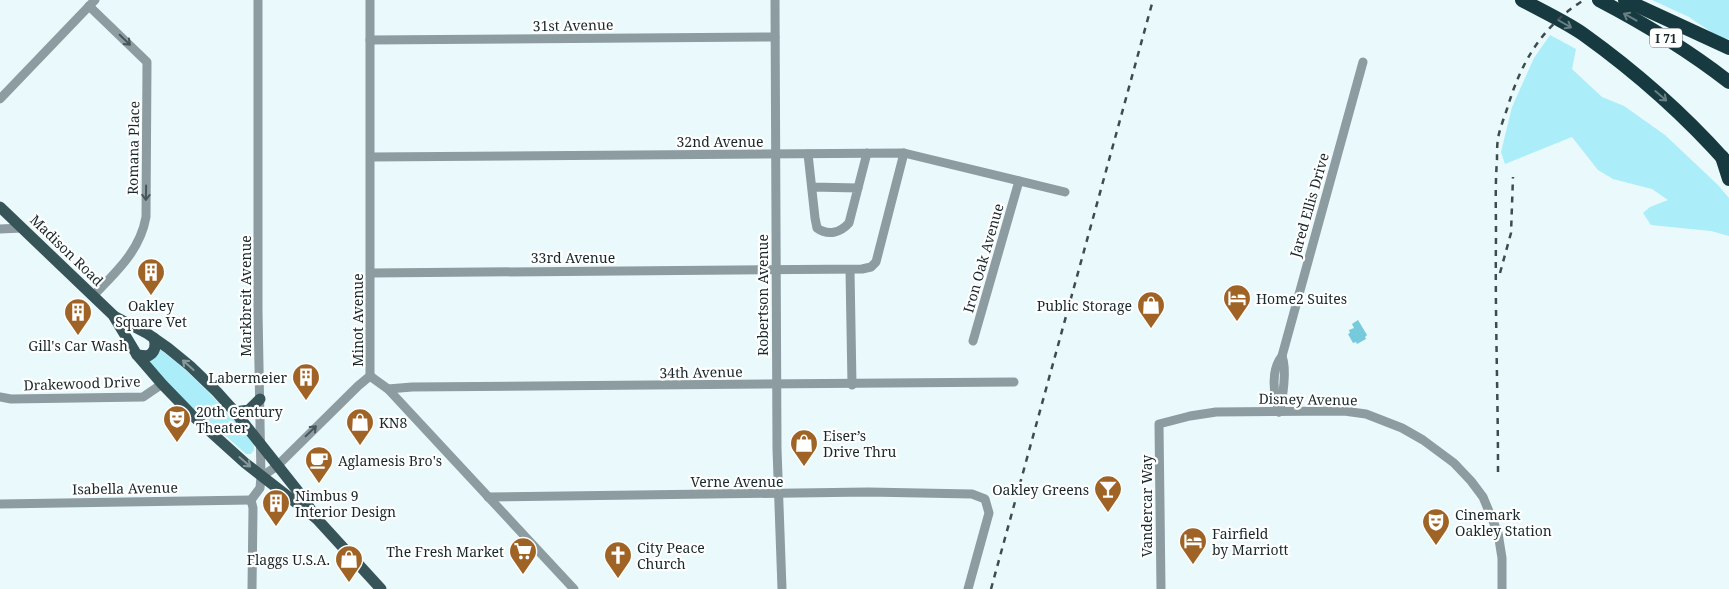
<svg xmlns="http://www.w3.org/2000/svg" width="1729" height="589" font-family="'Noto Serif',serif">
  <style>
    .green { fill: #acedfa }
    .water { fill: #76cadb }
    .lines { fill: none; stroke-linecap: round; stroke-linejoin: round }
    .minor { stroke: #8c9ca0; stroke-width: 9 }
    .major { stroke: #375459; stroke-width: 11 }
    .highway { stroke: #173a41; stroke-width: 14 }
    .rail { stroke: #3d4c4f; stroke-width: 2.5; stroke-dasharray: 6 6; stroke-linecap: butt }
    .oneway { stroke: #687f84 }
    .oneway2 { stroke: #47565a }
    .oneway3 { stroke: #87989b }
    .labels { text-anchor: middle; dominant-baseline: central; stroke-width: 4.5; stroke-linejoin: round; paint-order: stroke }
    .shield { fill: #fff; stroke: #5e686b; stroke-width: 1 }
    .shield-label { font-size: 12px; font-weight: bold; fill: #19282b }
    .street-label { font-size: 14px; fill: #19282b; stroke: #fff }
    .poi-label { font-size: 14px; fill: #19282b; stroke: #fff; text-anchor: start }
  </style>
  <rect width="100%" height="100%" fill="#eaf9fc"/>
  <g class="green">
    <path d="M1652,0H1729V39L1720,38L1689,17Z"/>
    <path d="M1550,35L1576,49L1572,69L1602,97L1624,106L1665,135L1718,185L1729,198V236L1711,231L1651,225L1643,213L1650,207L1668,200L1652,189L1613,179L1598,170L1572,137L1505,164L1501,152L1512,107L1534,58Z"/>
    <path d="M160,349C196,376 225,409 254,443V450L251,454H246L227,437L213,429L161,377L148,360Z"/>
  </g>
  <path class="water" d="M1358,320L1367,335L1365,337L1366,339L1357,344L1356,342L1353,343L1348,334L1350,333L1349,330L1354,328L1352,324Z"/>
  <g class="lines">
    <g class="minor">
      <path d="M370,0V376"/>
      <path d="M775,0L777,449L782,589"/>
      <path d="M89,6L147,62L146,217C140,251 116,272 93,296"/>
      <path d="M370,40L775,37"/>
      <path d="M0,99L95,0"/>
      <path d="M808,154L815,218L817,228C828,236 840,233 849,223L858,188L812,187"/>
      <path d="M371,157L904,153L1065,192"/>
      <path d="M858,188L867,153"/>
      <path d="M0,229L22,228"/>
      <path d="M850,270L852,385"/>
      <path d="M371,273L862,269L871,267L876,262L904,153"/>
      <path d="M973,341L1019,181"/>
      <path d="M370,376L388,389L574,589"/>
      <path d="M388,389L412,387L1014,382"/>
      <path d="M0,397L11,399L143,397L162,384"/>
      <path d="M1279,412C1274,395 1270,371 1282,356L1363,62"/>
      <path d="M1279,412C1283,398 1287,369 1282,356"/>
      <path d="M261,477L277,466L358,386L370,376"/>
      <path d="M488,497L868,492L972,494L985,499L989,513L968,589"/>
      <path d="M251,500L260,488L261,477L258,311V0"/>
      <path d="M251,500L253,508L252,589"/>
      <path d="M0,504L251,500"/>
      <path d="M1161,589L1159,424L1190,416L1216,412L1344,411L1366,414L1402,428L1423,440L1454,463L1471,481L1483,497L1498,533L1502,558V589"/>
    </g>
    <g class="major">
      <path d="M0,207L113,315L137,355L162,384L193,416L245,463L317,519"/>
      <path d="M114,316L148,334L168,348L190,366L217,392L235,412L301,495L317,519L381,589"/>
      <path d="M137,355L148,356C156,352 156,345 154,338"/>
      <path d="M235,412L249,410L260,399"/>
    </g>
    <g class="highway">
      <path d="M1522,0C1542,11 1564,21 1583,34C1636,72 1685,115 1729,165"/>
      <path d="M1599,0C1645,24 1688,50 1729,82"/>
      <path d="M1625,0L1729,48"/>
      <path d="M1722,157L1729,179"/>
    </g>
    <g class="rail">
      <path d="M1500,273L1511,233L1513,177"/>
      <path d="M1498,472C1498,393 1495,315 1496,236C1496,211 1495,186 1497,160C1497,153 1497,145 1498,138C1500,128 1504,118 1507,109C1521,62 1542,26 1584,0"/>
      <path d="M991,589L1153,0"/>
    </g>
  </g>
  <defs><path id="oneway-shaft" d="M-6 0H5M1.5-3L5.5 0L1.5 3" fill="none" stroke-width="1.6" stroke-linecap="round" stroke-linejoin="round" transform="scale(1.25)"/></defs>
  <g class="oneway">
    <use href="#oneway-shaft" transform="translate(1630 17) rotate(-151)"/>
    <use href="#oneway-shaft" transform="translate(1565 24) rotate(30)"/>
    <use href="#oneway-shaft" transform="translate(1661 96) rotate(41)"/>
  </g>
  <g class="oneway2">
    <use href="#oneway-shaft" transform="translate(125 40) rotate(44)"/>
    <use href="#oneway-shaft" transform="translate(146 193) rotate(91)"/>
    <use href="#oneway-shaft" transform="translate(311 431) rotate(-44)"/>
  </g>
  <g class="oneway3">
    <use href="#oneway-shaft" transform="translate(188 365) rotate(-138)"/>
    <use href="#oneway-shaft" transform="translate(245 462) rotate(41)"/>
  </g>
  <defs>
    <g id="building-pin" transform="scale(1.4375)"><path d="M0 17L-7.5 6A9.5 9.5 0 1 1 7.5 6Z" fill="#9f6326" stroke="#fff"/><path d="M-4-6H4V6H1V3H-1V6H-4ZM-2.5-4.3h1.7v1.8h-1.7ZM.8-4.3h1.7v1.8H.8ZM-2.5-1h1.7V.8h-1.7ZM.8-1h1.7V.8H.8Z" fill="#fff"/></g>
    <g id="hotel-pin" transform="scale(1.4375)"><path d="M0 17L-7.5 6A9.5 9.5 0 1 1 7.5 6Z" fill="#9f6326" stroke="#fff"/><path d="M-6-4.5h1.5V1H6V5H4.5V3h-9V5H-6ZM-4 0a1.8 1.8 0 1 1 3.6 0ZM.5 0V-2.5h3Q6-2.5 6 0Z" fill="#fff"/></g>
    <g id="shop-pin" transform="scale(1.4375)"><path d="M0 17L-7.5 6A9.5 9.5 0 1 1 7.5 6Z" fill="#9f6326" stroke="#fff"/><path d="M-5-2.5h2.3a2.7 3.5 0 0 1 5.4 0H5L5.5 6h-11ZM-1.5-2.5h3a1.5 2.3 0 0 0-3 0Z" fill="#fff"/></g>
    <g id="theatre-pin" transform="scale(1.4375)"><path d="M0 17L-7.5 6A9.5 9.5 0 1 1 7.5 6Z" fill="#9f6326" stroke="#fff"/><path d="M-5-5.5Q0-4 5-5.5V0Q5 5 0 6Q-5 5-5 0ZM-3.3-2.5H-1v1.5H-3.3ZM1-2.5H3.3v1.5H1ZM-2.8 1Q0 5.5 2.8 1Z" fill="#fff"/></g>
    <g id="cafe-pin" transform="scale(1.4375)"><path d="M0 17L-7.5 6A9.5 9.5 0 1 1 7.5 6Z" fill="#9f6326" stroke="#fff"/><path d="M-5.5-4.5H6V0H3Q3 3.5 0 3.5H-2.5Q-5.5 3.5-5.5 0ZM3-3.2v2h1.7v-2ZM-6 4.5H4V6H-6Z" fill="#fff"/></g>
    <g id="bar-pin" transform="scale(1.4375)"><path d="M0 17L-7.5 6A9.5 9.5 0 1 1 7.5 6Z" fill="#9f6326" stroke="#fff"/><path d="M-6-5H6L.8 .8V4.5H3.5V6h-7V4.5H-.8V.8Z" fill="#fff"/></g>
    <g id="supermarket-pin" transform="scale(1.4375)"><path d="M0 17L-7.5 6A9.5 9.5 0 1 1 7.5 6Z" fill="#9f6326" stroke="#fff"/><path d="M-6-5.5h2.5l.6 2H6L4.5 2H-2.5L-4.4-4H-6ZM-1.5 3.2a1.3 1.3 0 1 0 .1 0ZM3 3.2a1.3 1.3 0 1 0 .1 0Z" fill="#fff"/></g>
    <g id="church-pin" transform="scale(1.4375)"><path d="M0 17L-7.5 6A9.5 9.5 0 1 1 7.5 6Z" fill="#9f6326" stroke="#fff"/><path d="M-1.2-6h2.4v3.5h3.3v2.4h-3.3V6h-2.4V-.1h-3.3v-2.4h3.3Z" fill="#fff"/></g>
  </defs>
  <g fill-rule="evenodd">
    <use href="#building-pin" x="151" y="272"/>
    <use href="#hotel-pin" x="1237" y="298"/>
    <use href="#shop-pin" x="1151" y="305"/>
    <use href="#building-pin" x="78" y="312"/>
    <use href="#building-pin" x="306" y="377"/>
    <use href="#theatre-pin" x="177" y="419"/>
    <use href="#shop-pin" x="360" y="422"/>
    <use href="#shop-pin" x="804" y="443"/>
    <use href="#cafe-pin" x="319" y="460"/>
    <use href="#bar-pin" x="1108" y="489"/>
    <use href="#building-pin" x="276" y="503"/>
    <use href="#theatre-pin" x="1436" y="522"/>
    <use href="#hotel-pin" x="1193" y="541"/>
    <use href="#supermarket-pin" x="523" y="551"/>
    <use href="#church-pin" x="618" y="555"/>
    <use href="#shop-pin" x="349" y="559"/>
  </g>
  <g class="labels">
    <rect class="shield" x="1650" y="28.5" width="32" height="19" rx="4"/>
    <g class="shield-label">
      <text x="1666" y="38">I 71</text>
    </g>
    <g class="street-label">
      <text transform="translate(573 25) rotate(-1)">31st Avenue</text>
      <text x="720" y="141">32nd Avenue</text>
      <text transform="translate(133 148) rotate(-89)">Romana Place</text>
      <text transform="translate(1309 205) rotate(-74)">Jared Ellis Drive</text>
      <text transform="translate(67 250) rotate(44)">Madison Road</text>
      <text x="573" y="257">33rd Avenue</text>
      <text transform="translate(983 258) rotate(-74)">Iron Oak Avenue</text>
      <text transform="translate(762 295) rotate(-90)">Robertson Avenue</text>
      <text transform="translate(245 296) rotate(-90)">Markbreit Avenue</text>
      <text transform="translate(357 320) rotate(-90)">Minot Avenue</text>
      <text transform="translate(701 372) rotate(-1)">34th Avenue</text>
      <text transform="translate(82 383) rotate(-2)">Drakewood Drive</text>
      <text transform="translate(1308 399) rotate(1)">Disney Avenue</text>
      <text x="737" y="481">Verne Avenue</text>
      <text transform="translate(125 488) rotate(-1)">Isabella Avenue</text>
      <text transform="translate(1146 506) rotate(-90)">Vandercar Way</text>
    </g>
    <g class="poi-label">
      <text x="1256" y="298">Home2 Suites</text>
      <text x="151" y="305" text-anchor="middle">Oakley<tspan x="151" dy="16">Square Vet</tspan></text>
      <text x="1132" y="305" text-anchor="end">Public Storage</text>
      <text x="78" y="345" text-anchor="middle">Gill's Car Wash</text>
      <text x="287" y="377" text-anchor="end">Labermeier</text>
      <text x="196" y="411">20th Century<tspan x="196" dy="16">Theater</tspan></text>
      <text x="379" y="422">KN8</text>
      <text x="823" y="435">Eiser’s<tspan x="823" dy="16">Drive Thru</tspan></text>
      <text x="338" y="460">Aglamesis Bro's</text>
      <text x="1089" y="489" text-anchor="end">Oakley Greens</text>
      <text x="295" y="495">Nimbus 9<tspan x="295" dy="16">Interior Design</tspan></text>
      <text x="1455" y="514">Cinemark<tspan x="1455" dy="16">Oakley Station</tspan></text>
      <text x="1212" y="533">Fairfield<tspan x="1212" dy="16">by Marriott</tspan></text>
      <text x="637" y="547">City Peace<tspan x="637" dy="16">Church</tspan></text>
      <text x="504" y="551" text-anchor="end">The Fresh Market</text>
      <text x="330" y="559" text-anchor="end">Flaggs U.S.A.</text>
    </g>
  </g>
</svg>
